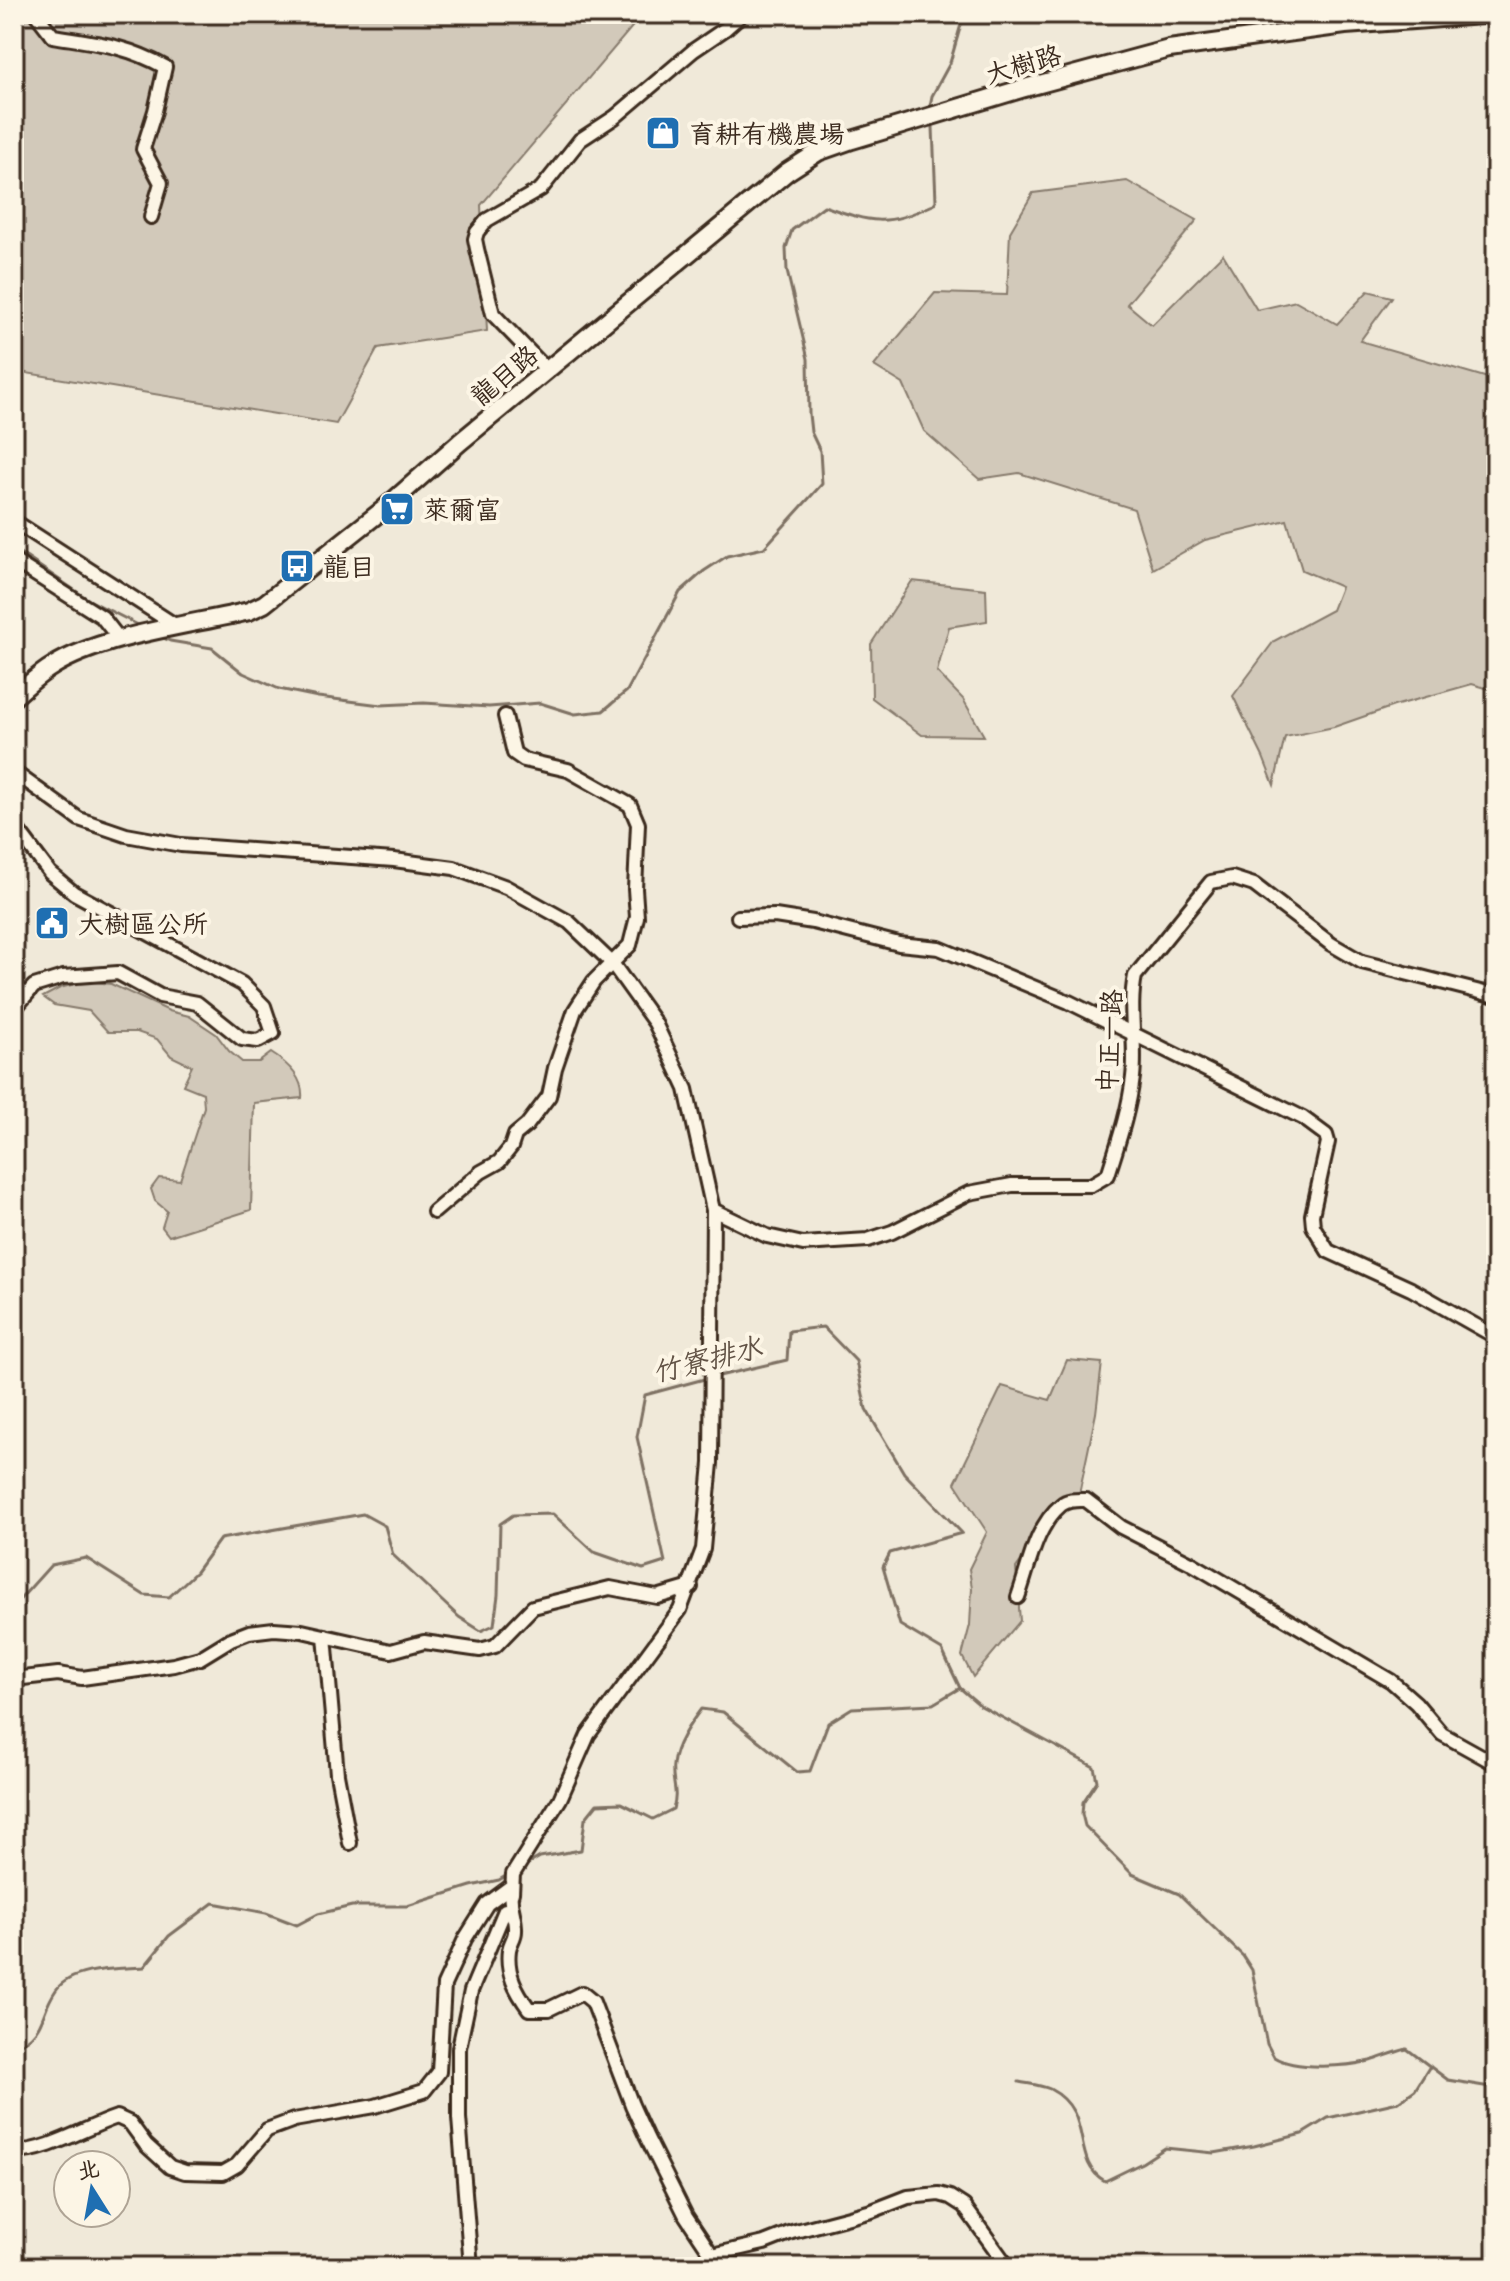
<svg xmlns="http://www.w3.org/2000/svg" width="1510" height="2281" font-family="'Patrick Hand','LXGW WenKai TC',sans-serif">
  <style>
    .green { fill: #d2c9ba; stroke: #867a6c; stroke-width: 2 }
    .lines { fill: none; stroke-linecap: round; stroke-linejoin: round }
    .stream { stroke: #7e7163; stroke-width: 3 }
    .minor-casing { stroke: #3b2a1e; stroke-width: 18 }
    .tertiary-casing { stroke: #3b2a1e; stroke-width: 22 }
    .minor { stroke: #fcf5e5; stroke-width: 12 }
    .tertiary { stroke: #fcf5e5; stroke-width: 16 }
    .labels { text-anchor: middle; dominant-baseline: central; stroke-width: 8; stroke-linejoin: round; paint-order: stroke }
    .street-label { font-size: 26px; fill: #3b2a1e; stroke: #fcf5e5 }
    .poi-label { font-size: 26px; fill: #3b2a1e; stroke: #fcf5e5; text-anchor: start }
    .water-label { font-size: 28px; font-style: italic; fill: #625346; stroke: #fcf5e5 }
  </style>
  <rect width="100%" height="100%" fill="#f0e9d9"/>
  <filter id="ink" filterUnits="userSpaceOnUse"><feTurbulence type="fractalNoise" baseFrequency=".0125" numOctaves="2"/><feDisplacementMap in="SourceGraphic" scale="16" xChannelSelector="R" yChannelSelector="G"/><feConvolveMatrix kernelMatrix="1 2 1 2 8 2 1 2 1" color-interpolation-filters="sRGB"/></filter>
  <g filter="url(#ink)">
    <g class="green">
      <path d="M14,14H643L481,205L487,331L378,348L336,424L14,371Z"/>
      <path d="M1127,181L1197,220L1127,304L1152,325L1223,254L1257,310L1296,301L1337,324L1368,291L1392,297L1360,341L1488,378L1496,377V691L1472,684L1394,706L1334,727L1285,737L1274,785L1263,757L1233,696L1274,641L1332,610L1341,587L1302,570L1287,520L1205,540L1153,569L1134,509L1019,473L979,479L924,431L903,384L874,366L935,293L1007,295L1010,232L1033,193Z"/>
      <path d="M912,581L986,589L987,621L949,627L937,672L963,699L984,736L922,735L872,698L871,644Z"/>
      <path d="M86,981L111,984L169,1011L189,1016L216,1034L229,1051L242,1062H259L271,1053C287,1063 304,1078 302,1098L254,1103L251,1210L169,1236L162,1227L167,1211L155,1201L151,1189L159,1178L180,1180L204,1107L203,1093L183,1085L192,1066L171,1056L157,1039L137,1032H108L89,1011L54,1005L43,997L60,988Z"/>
      <path d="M1067,1360L1102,1363L1096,1413L1078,1499L1047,1525L1016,1568L1020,1621L973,1677L962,1656L970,1625L972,1588L969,1569L987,1532L955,1483L1002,1386L1050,1400Z"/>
    </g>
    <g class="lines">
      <g class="stream">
        <path d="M930,106L932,96L950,63L964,14"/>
        <path d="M14,549L89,600L140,626"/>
        <path d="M161,637L170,641L212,648L243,673L279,689L318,697L381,705L424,703L489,707L540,703L575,714L603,711L627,691L680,592L704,571L727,556L764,548L822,484L820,451L811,432L809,414L808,359L787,271L786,248L792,230L824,206C873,223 885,227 933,205L936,201L933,127"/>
        <path d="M715,1377L787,1360L789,1331L823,1327L856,1361L866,1409L904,1473L962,1533L890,1553L883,1567L900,1625L942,1650L960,1688L981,1706L1094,1767L1097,1781L1083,1802L1082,1814L1085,1826L1132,1874L1179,1894L1243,1956L1252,1970L1267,2044L1274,2057C1294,2070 1346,2067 1370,2061C1383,2057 1394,2052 1407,2049L1448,2080L1496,2088"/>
        <path d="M14,1606L51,1565L86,1558L144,1595L169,1597L196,1572L220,1539L363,1514L385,1526L393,1555L459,1617L481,1631L494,1625L498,1595L500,1524L513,1515L553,1514L594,1552L643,1569L665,1562L637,1437L645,1395L708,1378"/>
        <path d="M523,1867L540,1857L581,1850L585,1819L597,1804L621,1803L653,1819L673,1809C679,1791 671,1782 673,1765C675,1745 689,1725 701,1709L723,1712L797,1772L810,1771L828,1723L852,1708L933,1704L960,1688"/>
        <path d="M14,2048C48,2030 38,2016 56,1990C72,1967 119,1969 144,1967L169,1936L213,1903L266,1913L297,1925L318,1914L352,1906H407L471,1886L499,1880L509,1874"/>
        <path d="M1019,2082C1029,2084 1041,2085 1050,2089C1096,2113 1069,2161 1105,2181L1142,2163L1165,2148L1214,2153L1254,2146L1302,2134L1328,2118L1398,2102L1415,2090L1430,2066"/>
      </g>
      <g class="minor-casing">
        <g id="minor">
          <path d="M36,14L53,36C96,43 126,45 165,67L155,111L143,149L161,183L151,217"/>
          <path d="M547,370L493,314L477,249L475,239L477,232L487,220L541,189L580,140L615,117L694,50L725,29L742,14"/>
          <path d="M14,521L178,627"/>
          <path d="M14,561L102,617L120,640"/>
          <path d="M14,772L79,819L126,835L181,845L394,860L454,868L506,887L569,922L612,963L655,1023L686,1089L713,1210L711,1463L703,1549L680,1610L588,1735L560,1799L513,1874L512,1893"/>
          <path d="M14,825L50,873L74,893L242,984L264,1006L273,1033L258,1041L242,1039L197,1003L160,996L118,973L63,977L34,986L14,1009"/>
          <path d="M738,917L775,916L813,922L899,944L939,948L1069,1002L1303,1118L1326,1135L1328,1142L1312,1215L1313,1226L1328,1251L1411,1289L1496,1337"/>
          <path d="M713,1210L767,1236L803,1244L868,1240L892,1232L969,1193L1012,1185H1091L1108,1175C1118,1143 1129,1111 1133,1077C1137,1044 1128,1010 1135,976L1211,882L1232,878L1254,885L1331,944L1362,962L1496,996"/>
          <path d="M434,1212L481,1172L499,1162L511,1147L515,1135L527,1125L549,1096L555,1068L575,1010L594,981L630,945L637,917L635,889L638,824L630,805L568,770L524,760L514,753L505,716"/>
          <path d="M1018,1597C1029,1567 1035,1527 1061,1505C1068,1499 1077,1500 1086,1500L1121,1527L1191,1563L1391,1681L1416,1703L1442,1734L1496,1764"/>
          <path d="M325,1636L337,1774L350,1843"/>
          <path d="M14,1679L58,1674L82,1678L174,1665L200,1658L231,1639L249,1632L274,1629L302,1631L391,1651L424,1642L480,1650L495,1646L533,1607L610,1588L657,1597L691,1587"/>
          <path d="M512,1887C507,1901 516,1916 515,1931C515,1938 510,1943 509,1950C506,1973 516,1991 529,2009H549L582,1993L593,2002L632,2105L647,2138L686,2216L712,2255L764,2243L792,2232L872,2211L908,2197L939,2194L950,2197L964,2206L1008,2267"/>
          <path d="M14,2152C49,2151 84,2128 117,2117L130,2123L146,2145L170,2167L185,2172L223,2173L237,2165L267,2130L294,2120L375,2106L424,2091L439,2072L444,1985L465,1939L487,1904L510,1887"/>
          <path d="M471,2267L459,2118V2048L471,1991L505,1910"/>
        </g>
      </g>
      <g class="tertiary-casing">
        <path id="tertiary" d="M14,697C27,686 39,674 53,666C103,635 191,625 249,611L264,604L384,509L460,442L787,172L818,152L852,140L1021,89L1169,49L1345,25L1496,14"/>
      </g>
      <use href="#minor" class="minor"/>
      <use href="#tertiary" class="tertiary"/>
    </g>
  </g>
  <defs>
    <g id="shop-square" transform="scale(1.8)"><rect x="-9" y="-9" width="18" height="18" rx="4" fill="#1f6fb2" stroke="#fcf5e5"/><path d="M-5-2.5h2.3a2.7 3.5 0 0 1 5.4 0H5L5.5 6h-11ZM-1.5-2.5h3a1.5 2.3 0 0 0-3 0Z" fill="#fff"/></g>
    <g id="supermarket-square" transform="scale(1.8)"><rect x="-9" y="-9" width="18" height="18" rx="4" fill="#1f6fb2" stroke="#fcf5e5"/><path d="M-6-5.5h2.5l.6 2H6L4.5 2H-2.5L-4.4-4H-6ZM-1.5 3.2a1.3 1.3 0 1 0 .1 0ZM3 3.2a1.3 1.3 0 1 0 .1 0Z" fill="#fff"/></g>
    <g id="bus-square" transform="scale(1.8)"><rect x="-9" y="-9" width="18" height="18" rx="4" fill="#1f6fb2" stroke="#fcf5e5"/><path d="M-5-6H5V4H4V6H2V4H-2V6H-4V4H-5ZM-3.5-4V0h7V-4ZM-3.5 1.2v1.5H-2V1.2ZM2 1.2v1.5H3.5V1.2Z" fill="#fff"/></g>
    <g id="civic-square" transform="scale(1.8)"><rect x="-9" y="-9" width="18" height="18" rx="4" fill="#1f6fb2" stroke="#fcf5e5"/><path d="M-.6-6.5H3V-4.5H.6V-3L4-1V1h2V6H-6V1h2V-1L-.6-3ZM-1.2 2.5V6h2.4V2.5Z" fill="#fff"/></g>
  </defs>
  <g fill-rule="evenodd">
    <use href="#shop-square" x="663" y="133"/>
    <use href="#supermarket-square" x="397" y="509"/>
    <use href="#bus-square" x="297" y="566"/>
    <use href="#civic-square" x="52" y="923"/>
  </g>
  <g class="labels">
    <g class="street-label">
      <text transform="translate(1023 64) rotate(-16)">大樹路</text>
      <text transform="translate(504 375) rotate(-40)">龍目路</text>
      <text transform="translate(1109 1041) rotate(-87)">中正一路</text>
    </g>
    <g class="poi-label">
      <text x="689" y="133">育耕有機農場</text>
      <text x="423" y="509">萊爾富</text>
      <text x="323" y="566">龍目</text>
      <text x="78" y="923">大樹區公所</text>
    </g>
    <g class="water-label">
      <text transform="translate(707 1359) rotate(-14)">竹寮排水</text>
    </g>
  </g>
  <rect width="1510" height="2281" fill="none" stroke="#fcf5e5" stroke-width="48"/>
  <rect x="24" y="24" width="1462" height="2233" fill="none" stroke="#3b2a1e" stroke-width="3" filter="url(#ink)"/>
  <g transform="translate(92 2189) rotate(349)"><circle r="38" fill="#fcf5e5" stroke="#afa495" stroke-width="2"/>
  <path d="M0-6L14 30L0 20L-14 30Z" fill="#1f6fb2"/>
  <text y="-12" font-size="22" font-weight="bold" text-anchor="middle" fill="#3b2a1e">北</text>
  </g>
</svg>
